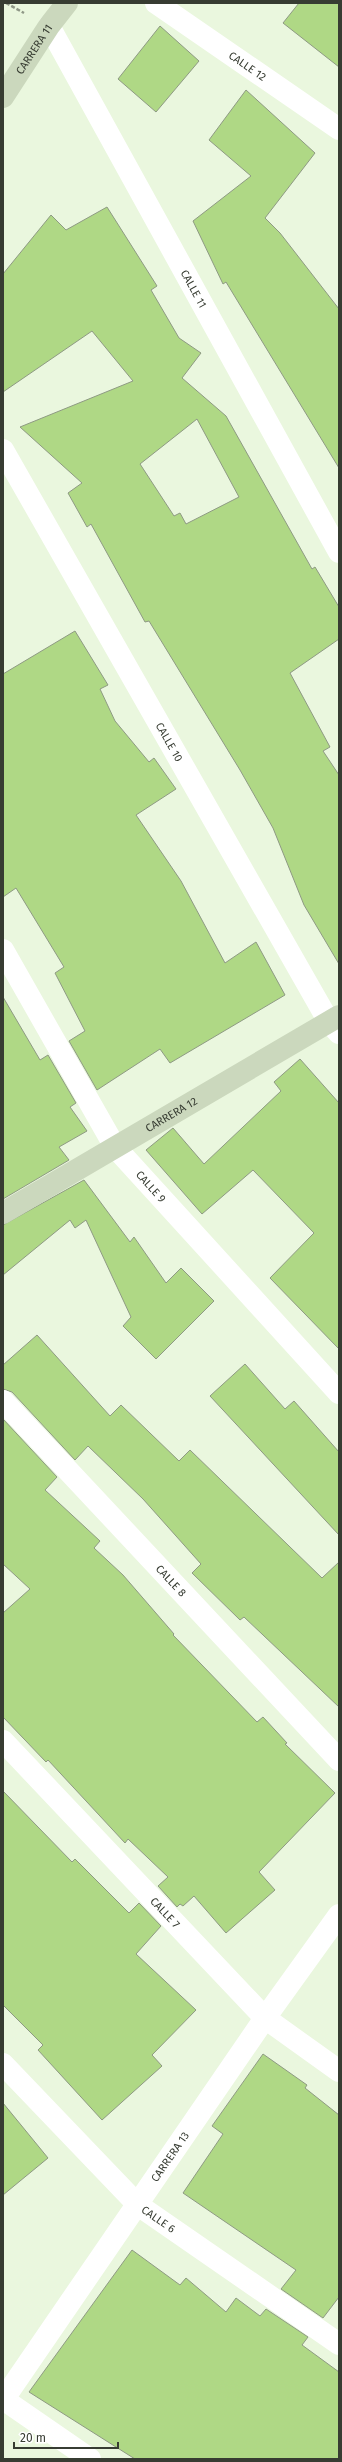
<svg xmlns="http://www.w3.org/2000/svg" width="342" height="2462" font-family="'Fira Sans',sans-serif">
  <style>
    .building { fill: #afd885; stroke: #8e9a83; fill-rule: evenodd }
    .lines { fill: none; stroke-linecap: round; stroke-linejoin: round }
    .path { stroke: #8e9786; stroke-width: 2.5; stroke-dasharray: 4 2; stroke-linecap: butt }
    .street { stroke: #fff; stroke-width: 22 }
    .secondary { stroke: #cbd8bd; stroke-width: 22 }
    .labels { text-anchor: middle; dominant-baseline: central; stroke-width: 3; stroke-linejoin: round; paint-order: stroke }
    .street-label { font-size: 11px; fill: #373c32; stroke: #fff }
  </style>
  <rect width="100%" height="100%" fill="#eaf7de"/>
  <g class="building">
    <path d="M299,3H339V67L283,23Z"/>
    <path d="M160,26L199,61L156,112L118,79Z"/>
    <path d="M246,90L315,153L265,218L280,233L339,309V468L226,282L223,284L193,221L251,176L209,140Z"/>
    <path d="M107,207L157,286L151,290L179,338L201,353L182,378L226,416L312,569L315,567L339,607V639L290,673L330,747L323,751L339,775V964L304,905L273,828L240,770L149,621L145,622L91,524L87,527L68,493L82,483L20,427L133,381L92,331L3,392V274L51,215L66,230ZM197,419L239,497L186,524L180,513L174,516L140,464Z"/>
    <path d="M75,631L108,685L100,689L115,721L149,762L154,758L176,789L136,815L181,881L225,963L256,942L285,995L170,1063L160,1049L97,1090L69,1041L85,1031L55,973L64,967L16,888L3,897V674Z"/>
    <path d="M3,997L40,1060L48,1055L76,1103L70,1107L87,1131L59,1147L69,1160L3,1199Z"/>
    <path d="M300,1059L339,1103V1349L270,1278L314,1233L253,1170L202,1214L146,1150L173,1128L204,1164L281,1091L274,1082Z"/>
    <path d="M84,1180L130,1242L134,1237L166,1283L181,1268L214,1301L156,1359L123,1326L131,1317L86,1220L75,1228L70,1220L3,1275V1225Z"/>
    <path d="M37,1335L110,1416L121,1405L179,1461L190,1450L322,1578L339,1562V1707L244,1617L240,1620L192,1573L201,1564L143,1499L88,1446L75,1460L12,1392L3,1389V1365Z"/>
    <path d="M245,1364L285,1409L294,1401L339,1452V1535L210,1396Z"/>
    <path d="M3,1419L57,1477L45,1490L100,1541L94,1548L123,1575L174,1634L173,1635L257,1722L263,1717L287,1743L285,1744L335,1793L259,1872L275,1890L226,1933L194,1896L183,1906L180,1904L177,1907L158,1886L168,1877L128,1839L125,1843L48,1760L46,1762L3,1717V1613L30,1589L3,1564Z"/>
    <path d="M3,1791L72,1862L75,1859L129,1913L139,1903L161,1926L136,1954L196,2010L152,2055L162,2066L102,2120L38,2050L43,2045L3,2005Z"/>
    <path d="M263,2054L307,2085L305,2088L339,2115V2297L323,2318L281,2289L296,2270L183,2193L223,2134L212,2126Z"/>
    <path d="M3,2103L48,2158L3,2195Z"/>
    <path d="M132,2250L180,2285L186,2278L226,2312L236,2298L260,2316L266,2309L308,2337L302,2345L339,2372V2459H135L29,2392Z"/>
  </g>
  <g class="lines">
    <path class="path" d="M6,3L24,13"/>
    <g class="street">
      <path id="s1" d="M156,3L339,129"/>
      <path id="s2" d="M49,26L339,552"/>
      <path id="s3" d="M3,450L329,1022L339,1033"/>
      <path id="s4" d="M3,950L115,1147L339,1393"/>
      <path id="s5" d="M3,1401L339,1760"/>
      <path id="s6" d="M3,1741L265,2018L339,2071"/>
      <path id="s7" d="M3,2064L138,2205L339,2344"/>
      <path d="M3,2399L90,2459"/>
      <path id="s8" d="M3,2400L265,2018L339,1915"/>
    </g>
    <g class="secondary">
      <path id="s9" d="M3,97L49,26L67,3"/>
      <path id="s10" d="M3,1213L339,1016"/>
    </g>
  </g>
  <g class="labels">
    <g class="street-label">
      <text stroke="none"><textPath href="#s9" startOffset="57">CARRERA 11</textPath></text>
      <text stroke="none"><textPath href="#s1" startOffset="111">CALLE 12</textPath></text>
      <text stroke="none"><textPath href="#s2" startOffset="300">CALLE 11</textPath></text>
      <text stroke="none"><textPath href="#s3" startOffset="336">CALLE 10</textPath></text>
      <text stroke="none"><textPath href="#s10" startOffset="195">CARRERA 12</textPath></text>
      <text stroke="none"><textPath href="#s4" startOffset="280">CALLE 9</textPath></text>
      <text stroke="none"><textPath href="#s5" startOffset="246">CALLE 8</textPath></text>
      <text stroke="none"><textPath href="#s6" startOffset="236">CALLE 7</textPath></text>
      <text stroke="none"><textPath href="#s8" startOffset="295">CARRERA 13</textPath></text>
      <text stroke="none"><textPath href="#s7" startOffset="220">CALLE 6</textPath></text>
    </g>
  </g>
  <rect width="342" height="2462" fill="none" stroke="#373c32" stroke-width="8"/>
  <path d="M14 2442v6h104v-6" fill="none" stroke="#373c32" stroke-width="2"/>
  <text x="20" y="2442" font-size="12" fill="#373c32" stroke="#ffffff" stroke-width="3" paint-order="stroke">20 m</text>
</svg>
